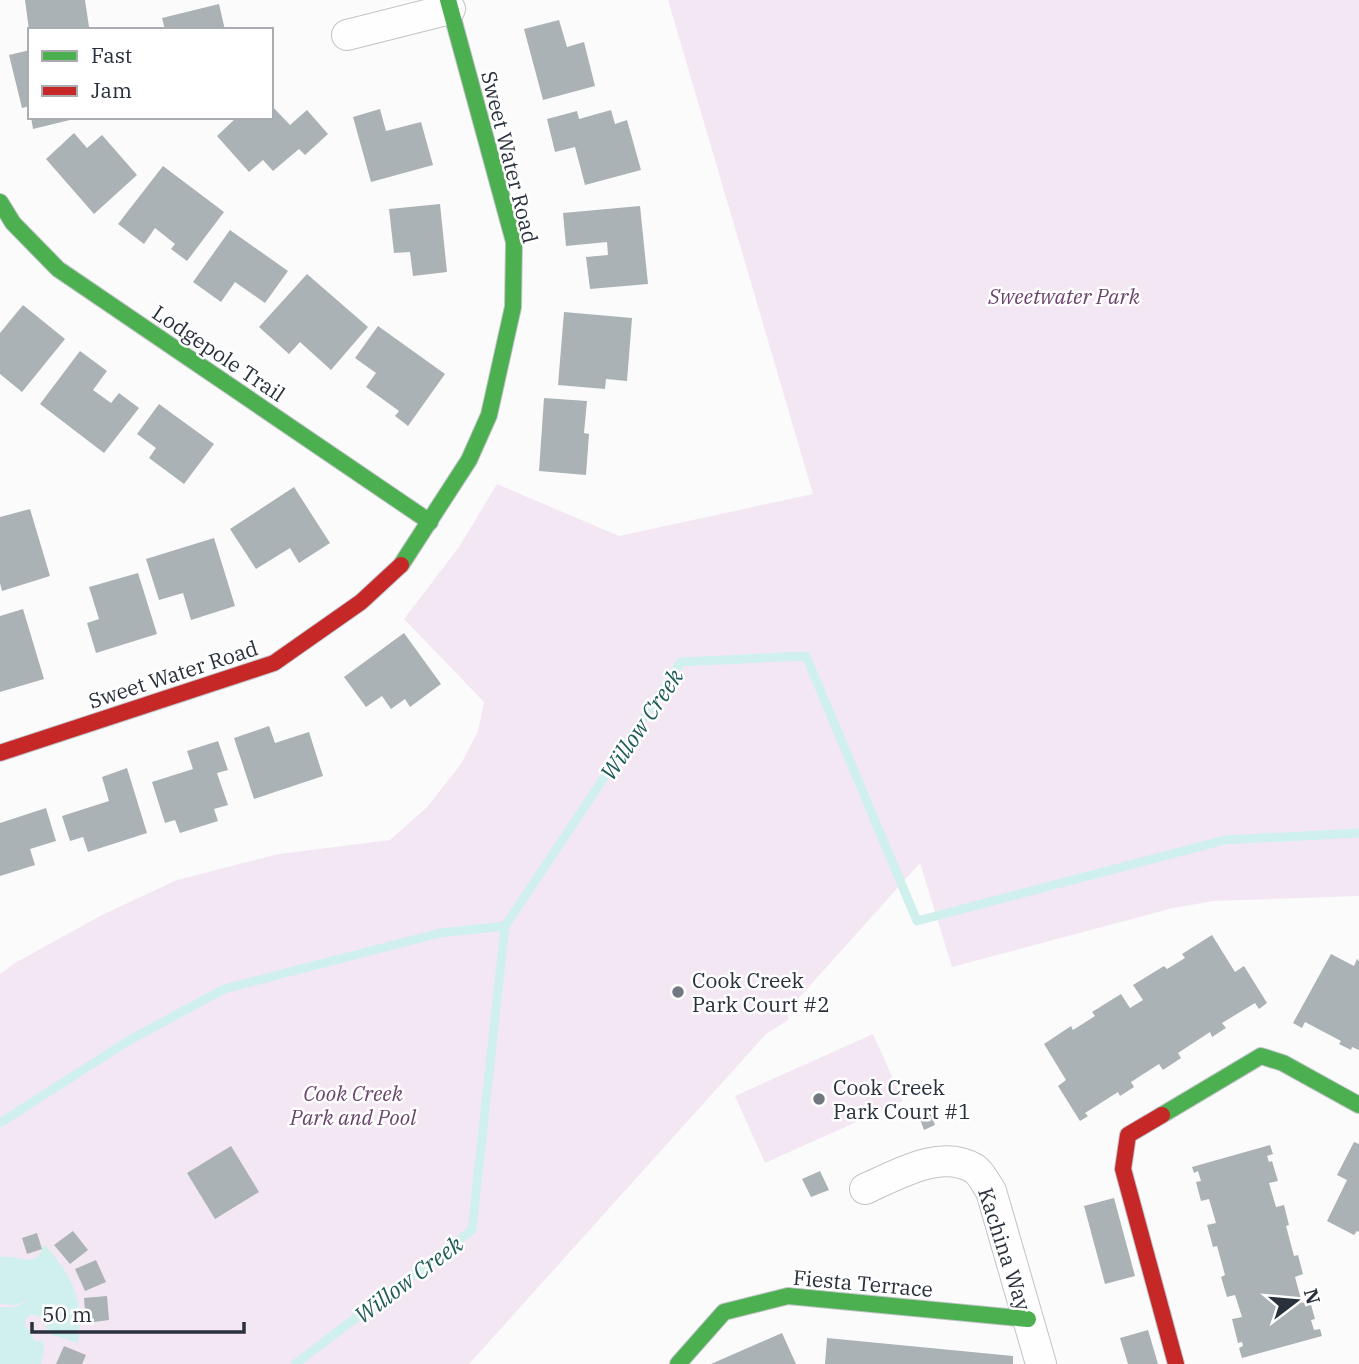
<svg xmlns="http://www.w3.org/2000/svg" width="1359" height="1364" font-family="'IBM Plex Serif',serif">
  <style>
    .green { fill: #f4e7f4 }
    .water { fill: #d0f0ed }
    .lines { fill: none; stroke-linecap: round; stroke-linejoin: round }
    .stream { stroke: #d0f0ed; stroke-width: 9 }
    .building { fill: #abb2b5 }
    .street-casing { stroke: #c0c3c9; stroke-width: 32 }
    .fast-casing { stroke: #c0c3c9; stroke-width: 18 }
    .jam-casing { stroke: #c0c3c9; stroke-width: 18 }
    .street { stroke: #fefefe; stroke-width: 30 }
    .fast { stroke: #4caf50; stroke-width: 16 }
    .jam { stroke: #c62828; stroke-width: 16 }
    .poi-dot { fill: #72787f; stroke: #fff; stroke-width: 2.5 }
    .labels { text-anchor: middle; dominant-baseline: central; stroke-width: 5; stroke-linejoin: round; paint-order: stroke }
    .street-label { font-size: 21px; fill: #29313c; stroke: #fff }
    .park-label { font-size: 21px; font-style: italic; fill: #6b456d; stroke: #fff }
    .poi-label { font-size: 21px; fill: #29313c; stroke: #fff; text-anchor: start }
    .water-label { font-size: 23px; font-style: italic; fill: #1e5c57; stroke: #fff }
  </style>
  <rect width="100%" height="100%" fill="#fbfbfb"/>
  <g class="green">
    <path d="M668,0H1359V896L1214,901L1173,908L952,967L920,863L788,1010V1020L766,1034L469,1364H0V974L15,963L102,915L177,880L279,854L390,840L427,807L461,764L478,731L484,702L404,619L459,547L497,484L619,536L813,494Z"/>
    <path d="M873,1034L903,1101L765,1163L735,1096Z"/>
  </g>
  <path class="water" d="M44,1244C73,1276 84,1300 78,1343L49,1334L43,1318L32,1314L26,1318L25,1325L36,1342L43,1340L44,1352L41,1364H0V1307H15L33,1299L15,1305L0,1304V1257C19,1253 36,1272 44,1244Z"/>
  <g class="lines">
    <g class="stream">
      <path d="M0,1123L128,1041L224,989L440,933L505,926"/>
      <path d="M295,1364L472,1230L505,926L681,662L806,656L917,921L1225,840L1359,833"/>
    </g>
  </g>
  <g class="building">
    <path d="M25,0H85L89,27L70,30H29Z"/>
    <path d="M219,4L225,30H165L162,18Z"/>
    <path d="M559,20L567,47L584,42L595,86L543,100L524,29Z"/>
    <path d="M30,50V106L22,108L9,55Z"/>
    <path d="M271,105L290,125L307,110L328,134L305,155L299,149L273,171L263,160L249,172L217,136L237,117H271Z"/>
    <path d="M380,109L386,131L421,122L433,165L371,182L353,117Z"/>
    <path d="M611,110L615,124L627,120L641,170L585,185L575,147L555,152L547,119L577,111L579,119Z"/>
    <path d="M31,117H78V118L33,129Z"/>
    <path d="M74,133L87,148L102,135L137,175L94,214L46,159Z"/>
    <path d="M163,166L224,212L187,261L171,249L175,244L155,228L144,244L118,224Z"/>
    <path d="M440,204L447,272L413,276L410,252L394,253L389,209Z"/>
    <path d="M640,206L648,284L590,289L586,257L608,255L607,242L566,246L563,213Z"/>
    <path d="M230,230L288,271L265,303L235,282L221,302L193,282Z"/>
    <path d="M307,274L368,327L331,370L300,342L289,354L259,327Z"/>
    <path d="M23,305L65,339L22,392L0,374V333Z"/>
    <path d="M564,312L632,318L627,381L606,379L605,389L558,385Z"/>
    <path d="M378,326L445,374L408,426L395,416L399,411L366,387L376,373L355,358Z"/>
    <path d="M80,351L107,371L93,390L111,403L119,393L139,408L104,453L40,404Z"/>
    <path d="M544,398L587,401L584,433L589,434L586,475L539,471Z"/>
    <path d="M159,404L214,444L184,484L149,458L156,448L137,434Z"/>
    <path d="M294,487L330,543L299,563L290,548L256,569L230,529Z"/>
    <path d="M30,509L50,576L2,591L0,583V517Z"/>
    <path d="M214,538L235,606L191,620L183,593L159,600L146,559Z"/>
    <path d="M138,573L157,634L96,653L87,623L99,619L89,587Z"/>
    <path d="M23,609L44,679L0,692V616Z"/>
    <path d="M404,633L441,684L410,707L405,699L391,709L382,696L366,707L344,677Z"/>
    <path d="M269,726L275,743L309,732L323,776L254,799L234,738Z"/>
    <path d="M218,741L228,770L217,773L228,805L214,809L218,821L180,833L175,820L165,823L152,782L193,769L187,751Z"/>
    <path d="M127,768L147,833L88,852L83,837L70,841L62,816L109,801L102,777Z"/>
    <path d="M46,808L56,841L30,849L35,865L0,876V823Z"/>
    <path d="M1212,935L1235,972L1244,966L1267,1003L1259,1009L1255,1003L1222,1023L1226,1028L1212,1037L1210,1032L1178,1053L1181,1058L1163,1070L1159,1064L1131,1082L1134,1087L1120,1096L1118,1092L1085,1113L1088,1116L1080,1121L1058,1086L1066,1080L1044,1044L1071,1026L1073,1030L1095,1016L1092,1012L1121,994L1130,1008L1143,1000L1133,985L1164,966L1167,969L1185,958L1182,954Z"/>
    <path d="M1331,954L1354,966L1357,959L1359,961V1050L1352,1047L1351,1050L1339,1044L1341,1041L1305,1022L1302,1028L1293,1023Z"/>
    <path d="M931,1114L935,1125L924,1130L920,1119Z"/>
    <path d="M1354,1142L1359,1144V1232L1357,1231L1354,1235L1327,1221L1347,1180L1337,1175Z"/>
    <path d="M1270,1145L1273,1154L1267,1156L1269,1162L1272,1161L1278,1181L1269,1183L1276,1207L1284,1205L1289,1225L1286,1226L1294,1256L1298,1255L1303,1274L1295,1277L1302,1303L1310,1301L1315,1319L1311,1320L1314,1330L1320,1329L1322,1336L1242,1358L1239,1348L1243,1346L1242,1342L1238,1343L1232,1319L1242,1317L1235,1295L1227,1297L1221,1277L1225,1275L1217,1246L1213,1247L1207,1225L1216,1223L1209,1199L1201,1201L1196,1182L1201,1181L1198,1171L1194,1173L1192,1167Z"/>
    <path d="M231,1146L259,1192L215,1219L187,1173Z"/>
    <path d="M820,1171L829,1190L811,1197L802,1179Z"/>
    <path d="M1114,1198L1135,1276L1105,1284L1084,1206Z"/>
    <path d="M73,1231L88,1250L70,1264L54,1245Z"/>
    <path d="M37,1233L42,1249L27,1254L22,1238Z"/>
    <path d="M96,1260L106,1282L85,1291L75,1269Z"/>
    <path d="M107,1296L109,1320L86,1323L84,1298Z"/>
    <path d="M1148,1330L1158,1364H1128L1120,1338Z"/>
    <path d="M782,1333L796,1364H711Z"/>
    <path d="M827,1338L1013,1356V1364H825Z"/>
    <path d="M64,1346L86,1355L82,1364H56Z"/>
  </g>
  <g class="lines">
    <g class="street-casing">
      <g id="street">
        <path d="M347,35L450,9"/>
        <path d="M865,1189C897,1175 940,1148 975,1169C981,1173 986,1184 991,1191L1041,1364"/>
      </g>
    </g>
    <g class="fast-casing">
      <g id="fast">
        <path d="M0,202L13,223L58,269L430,522"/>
        <path d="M401,565L469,460L489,415L513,307L514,242L448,0"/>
        <path d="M1162,1115L1261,1056L1283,1063L1359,1105"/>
        <path d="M678,1364L724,1312L788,1296L1028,1319"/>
      </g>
    </g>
    <g class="jam-casing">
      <g id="jam">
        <path d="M0,753L274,663L361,602L401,565"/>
        <path d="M1162,1115L1128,1135L1123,1169L1176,1364"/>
      </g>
    </g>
    <use href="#street" class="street"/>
    <use href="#fast" class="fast"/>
    <use href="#jam" class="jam"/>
  </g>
  <g class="poi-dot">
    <circle cx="678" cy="992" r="7"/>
    <circle cx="819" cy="1099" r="7"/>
  </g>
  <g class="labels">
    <g class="street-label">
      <text transform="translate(510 157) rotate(76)">Sweet Water Road</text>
      <text transform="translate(219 353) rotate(34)">Lodgepole Trail</text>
      <text transform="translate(173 674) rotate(-18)">Sweet Water Road</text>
      <text transform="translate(1005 1249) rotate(72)">Kachina Way</text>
      <text transform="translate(863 1283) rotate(5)">Fiesta Terrace</text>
    </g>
    <g class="park-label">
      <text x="1064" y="296">Sweetwater Park</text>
      <text x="353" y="1093">Cook Creek<tspan x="353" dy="24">Park and Pool</tspan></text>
    </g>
    <g class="poi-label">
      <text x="692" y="980">Cook Creek<tspan x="692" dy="24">Park Court #2</tspan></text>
      <text x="833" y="1087">Cook Creek<tspan x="833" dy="24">Park Court #1</tspan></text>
    </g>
    <g class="water-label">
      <text transform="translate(641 724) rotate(-56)">Willow Creek</text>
      <text transform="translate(408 1279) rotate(-37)">Willow Creek</text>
    </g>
  </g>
  <rect x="28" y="28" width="245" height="91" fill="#ffffff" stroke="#a9adb1" stroke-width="2"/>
  <rect x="42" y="51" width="35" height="10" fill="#4caf50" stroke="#a9adb1" stroke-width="2"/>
  <text x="91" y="63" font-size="21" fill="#29313c">Fast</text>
  <rect x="42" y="86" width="35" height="10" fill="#c62828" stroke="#a9adb1" stroke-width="2"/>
  <text x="91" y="98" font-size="21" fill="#29313c">Jam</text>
  <g transform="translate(1296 1301) rotate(74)" stroke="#ffffff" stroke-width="5" paint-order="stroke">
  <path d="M0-5L12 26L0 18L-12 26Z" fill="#29313c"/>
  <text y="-10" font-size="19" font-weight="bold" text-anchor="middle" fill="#29313c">N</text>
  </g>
  <path d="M32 1322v10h212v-10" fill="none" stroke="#29313c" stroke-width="3.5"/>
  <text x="42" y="1322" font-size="21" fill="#29313c" stroke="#ffffff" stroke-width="5" paint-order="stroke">50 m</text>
</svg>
